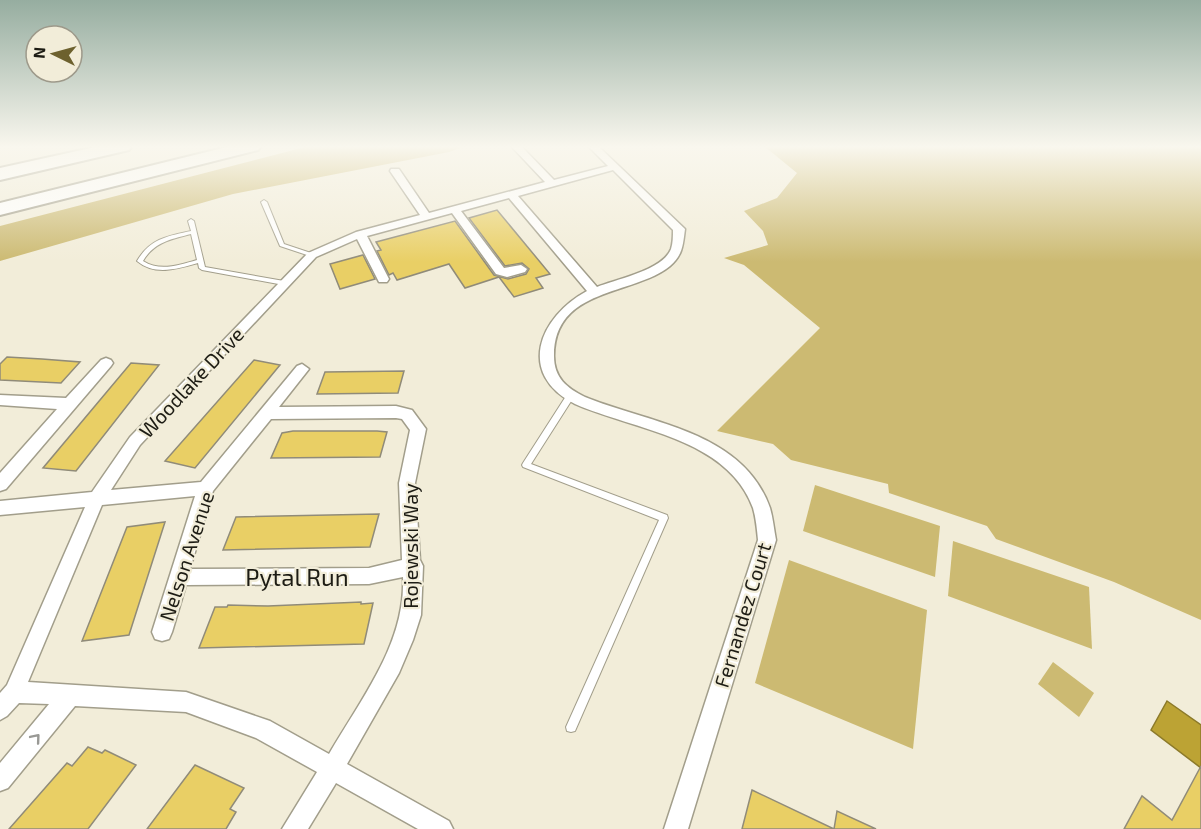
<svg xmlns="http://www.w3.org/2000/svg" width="1201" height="829" font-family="'Exo 2',sans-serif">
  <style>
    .green { fill: #ccba72 }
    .water { fill: #bca334; stroke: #8c7a2a; stroke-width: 1.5 }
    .building { fill: #e9cf65; stroke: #908b79; stroke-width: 1.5 }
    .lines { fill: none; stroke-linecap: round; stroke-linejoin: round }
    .service-casing { stroke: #a29e8b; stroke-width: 2 }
    .minor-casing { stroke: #a29e8b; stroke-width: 3 }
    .motorway-casing { stroke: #a29e8b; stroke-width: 4 }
    .service { fill: #fff; fill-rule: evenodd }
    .minor { fill: #fff; fill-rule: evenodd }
    .motorway { fill: #fff; fill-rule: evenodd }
    .oneway { stroke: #999995 }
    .labels { text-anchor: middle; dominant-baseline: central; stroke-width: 4.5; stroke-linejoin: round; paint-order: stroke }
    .street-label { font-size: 20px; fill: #1d1c14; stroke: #f2edd9 }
    .near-street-label { font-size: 24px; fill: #1d1c14; stroke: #f2edd9 }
  </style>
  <rect width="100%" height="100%" fill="#f2edd9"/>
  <g class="green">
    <path d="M309,146H466L449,152L233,194L0,261V226Z"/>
    <path d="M764,146H1201V620L1114,582L996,539L987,526L889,493L888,484L791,460L773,444L717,431L820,328L744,265L724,258L768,245L763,231L744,211L777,198L797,173Z"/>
    <path d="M815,485L940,526L935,577L803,531Z"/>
    <path d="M953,541L1089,587L1092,649L948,596Z"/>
    <path d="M789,560L927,610L913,749L755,683Z"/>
    <path d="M1053,662L1094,693L1079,717L1038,684Z"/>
  </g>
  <path class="water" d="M1167,701L1201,725V768L1151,730Z"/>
  <g class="building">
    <path d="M497,210L550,274L536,278L543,288L514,297L499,277L465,288L449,264L397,280L393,273L389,275L377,251L381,250L376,242L455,221L494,275L508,279L526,274L529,269L522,263L505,266L469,218Z"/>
    <path d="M363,255L375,279L340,289L330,264Z"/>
    <path d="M7,357L42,359L80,362L61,383L0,380V364Z"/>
    <path d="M254,360L280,365L195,468L165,461Z"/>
    <path d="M131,363L159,365L76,471L43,468Z"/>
    <path d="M404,371L398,393L317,394L325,372Z"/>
    <path d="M293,431H377L387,432L380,457L271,458L282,433Z"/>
    <path d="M379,514L370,547L223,550L236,517Z"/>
    <path d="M165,522L129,635L82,641L127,527Z"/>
    <path d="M361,602V604L373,603L364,644L199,648L215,607H227L228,605L268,606Z"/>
    <path d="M88,747L102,753L105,750L136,765L88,829H9L67,763L72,766Z"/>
    <path d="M195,765L244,788L230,809L236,812L226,829H147Z"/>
    <path d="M1201,766V829H1124L1142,796L1172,820Z"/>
    <path d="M752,790L834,829L837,811L876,829H742Z"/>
  </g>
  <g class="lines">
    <g class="service-casing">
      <g id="service">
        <path d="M264,200L267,202L284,244L314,254V256H310L280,246L261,202Z"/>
        <path d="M191,219L194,221L205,267L284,281L287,283L284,285L202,270L199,268L198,263C177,269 155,276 137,261C150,239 167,236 191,231L188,221ZM191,234L197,260C179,265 160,272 143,261C154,242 172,239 191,234Z"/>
        <path d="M571,392L575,395L531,464L667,515L668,518L575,731L571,732L567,731L566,727L659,520L523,467L522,465L523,463L568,393Z"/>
      </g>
    </g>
    <g class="minor-casing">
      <g id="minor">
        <path d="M511,146H521L554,180L608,166L588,146H598L685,229C683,244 683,255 670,266C633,296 554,287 554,356C554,378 567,388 585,397C651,424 743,431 770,508C773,518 774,530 776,540L688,829H664L758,540C757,530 756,518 753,508C728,438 634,430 575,404C516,374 539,317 587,291L509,198L461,211L504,268L521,265L527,269L525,272L507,277L496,274L452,213L367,236L389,279L387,282H379L357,239L316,257L140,445L111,490L201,482L297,366L302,364L309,369L279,407L396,406L412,410L426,429L415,483L420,560L423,566L421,615L413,640L399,673L347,764L449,821L453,829H418L336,783L308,829H282L317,772L256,738L186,712L75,706L8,788L0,791V763L49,704L19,703L7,716L0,720V693L7,685L85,507L0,515V501L92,492L130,437L308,253L356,232L420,215L390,171L391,169H399L429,213L545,182ZM613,170L673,230C673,236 673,243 671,249C663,270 617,279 597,287L518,196ZM396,418L402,419L410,430L399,483L402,560L369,568L190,569L213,491L271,419ZM195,496L152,632L155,639L162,641L169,639L172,632L186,585L369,584L403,577C406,643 361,699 329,754L270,721L186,692L28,682L102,505Z"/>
        <path d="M106,358L111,360L113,363L111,366L6,489L0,491V473L57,409L0,405V395L66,398L101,360Z"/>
      </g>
    </g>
    <g class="motorway-casing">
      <g id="motorway">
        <path d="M100,146H132L129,150L0,180V168Z"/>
        <path d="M231,146H261L258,150L0,215V203Z"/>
      </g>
    </g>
    <use href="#service" class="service"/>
    <use href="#minor" class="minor"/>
    <use href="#motorway" class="motorway"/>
  </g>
  <defs><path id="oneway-chevron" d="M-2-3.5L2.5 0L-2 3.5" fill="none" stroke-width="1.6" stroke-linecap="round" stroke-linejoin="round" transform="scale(1.5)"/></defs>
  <use class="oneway" href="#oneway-chevron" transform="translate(36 738) rotate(-50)"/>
  <linearGradient id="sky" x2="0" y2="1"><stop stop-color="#96ada0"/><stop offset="0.56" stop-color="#f9f7ee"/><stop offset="1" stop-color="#f9f7ee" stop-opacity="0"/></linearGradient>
  <rect width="1201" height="262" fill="url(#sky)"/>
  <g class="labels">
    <g class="street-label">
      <text transform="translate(191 382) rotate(-47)">Woodlake Drive</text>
      <text transform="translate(410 546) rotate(-90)">Rojewski Way</text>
      <text transform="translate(186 556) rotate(-72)">Nelson Avenue</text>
      <text transform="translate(742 615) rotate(-73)">Fernandez Court</text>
    </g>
    <g class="near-street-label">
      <text x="297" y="576">Pytal Run</text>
    </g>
  </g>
  <g transform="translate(54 54) rotate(275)"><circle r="28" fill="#f2edd9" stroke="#9d998a" stroke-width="1.5"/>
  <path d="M0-4.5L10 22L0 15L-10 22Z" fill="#6d612e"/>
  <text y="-9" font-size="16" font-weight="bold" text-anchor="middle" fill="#1d1c14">N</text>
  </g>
</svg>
